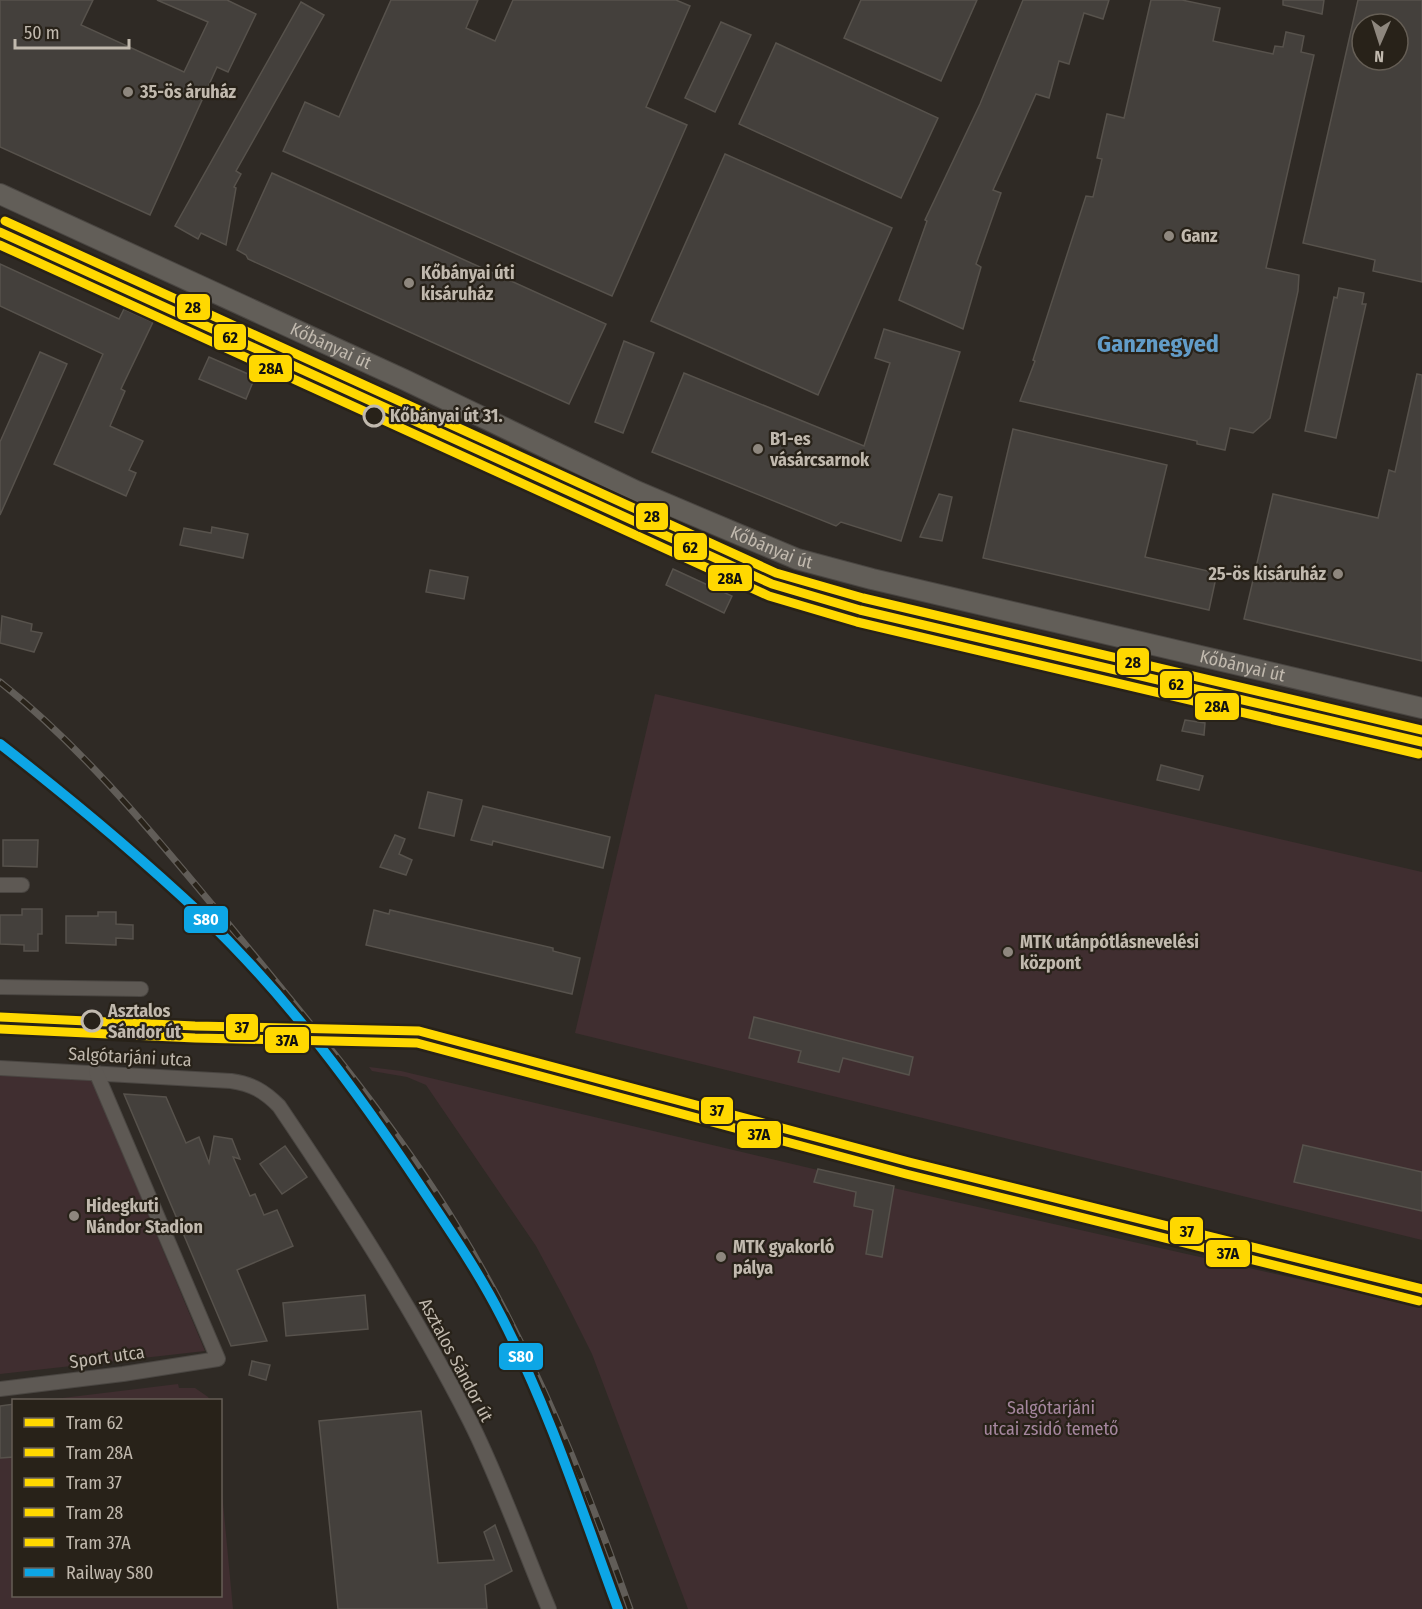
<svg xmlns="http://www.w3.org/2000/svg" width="1422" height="1609" font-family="'Fira Sans Condensed',sans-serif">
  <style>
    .green { fill: #402e30 }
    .building { fill: #44403c; stroke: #57524c; stroke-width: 1.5; fill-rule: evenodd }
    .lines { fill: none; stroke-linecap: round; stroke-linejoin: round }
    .street-casing { stroke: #4a4642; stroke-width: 16 }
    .secondary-casing { stroke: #4a4642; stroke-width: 22 }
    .street { stroke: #5e5954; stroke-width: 14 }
    .secondary { stroke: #625e58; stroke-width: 20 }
    .rail-casing { stroke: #615d58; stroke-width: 7 }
    .rail { stroke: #282219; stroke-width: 4.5; stroke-dasharray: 14; stroke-linecap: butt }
    .rail-1-casing { stroke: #282219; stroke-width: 15 }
    .rail-1 { stroke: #0da6e6; stroke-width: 10 }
    .tram-1-casing { stroke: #282219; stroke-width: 14 }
    .tram-2-casing { stroke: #282219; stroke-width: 14 }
    .tram-3-casing { stroke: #282219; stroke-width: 14 }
    .tram-4-casing { stroke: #282219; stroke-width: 14 }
    .tram-5-casing { stroke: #282219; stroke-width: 14 }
    .tram-1 { stroke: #ffd800; stroke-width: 9 }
    .tram-2 { stroke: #ffd800; stroke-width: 9 }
    .tram-3 { stroke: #ffd800; stroke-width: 9 }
    .tram-4 { stroke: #ffd800; stroke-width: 9 }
    .tram-5 { stroke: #ffd800; stroke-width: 9 }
    .poi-dot { fill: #8e877e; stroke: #282219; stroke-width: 2 }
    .stop-dot { fill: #282219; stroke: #c1b9ae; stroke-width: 3 }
    .labels { text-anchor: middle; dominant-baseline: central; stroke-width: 4.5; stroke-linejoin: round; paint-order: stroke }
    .poi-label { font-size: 18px; font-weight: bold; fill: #c1b9ae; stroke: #282219; text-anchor: start }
    .street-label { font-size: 18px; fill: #c1b9ae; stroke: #282219 }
    .stop-label { font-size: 18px; font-weight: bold; fill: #c1b9ae; stroke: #282219; text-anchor: start }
    .park-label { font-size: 18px; fill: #a5869e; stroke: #282219 }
    .district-label { font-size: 24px; font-weight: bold; fill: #629cc8; stroke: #282219 }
    .line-badge { stroke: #282219; stroke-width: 2 }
    .badge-label { font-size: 16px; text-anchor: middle; font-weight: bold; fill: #fff }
    .pale-badge-label { font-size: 16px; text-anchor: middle; font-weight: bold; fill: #111 }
  </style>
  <rect width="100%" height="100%" fill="#2f2a25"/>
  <g class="green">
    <path d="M655,694L1422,872V1240L575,1033Z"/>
    <path d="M369,1067L401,1071L898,1189L1422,1307V1609H688L592,1354L565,1300L536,1246L426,1085L407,1077L372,1071Z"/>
    <path d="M0,1075L92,1080L205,1351L0,1374Z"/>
    <path d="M178,1384L179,1388H195L208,1397L210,1400H46Z"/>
    <path d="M13,1404L14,1596H220L221,1482L233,1609H0V1406Z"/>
  </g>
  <g class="building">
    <path d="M0,0H93L81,25L184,72L208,22L157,0H227L256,14L228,72L217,67L150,215L0,147Z"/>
    <path d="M391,0H478L466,28L495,41L513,0H676L690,6L646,107L687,125L612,296L283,151L305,102L339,117Z"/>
    <path d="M861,0H977L941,81L844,38Z"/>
    <path d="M1023,0H1109L1103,19L1084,13L1069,64L1059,61L1049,98L1036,94L993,190L1001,193L976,264L981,267L963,329L899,300L927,221L925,220L980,104Z"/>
    <path d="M1151,0H1182L1220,8L1213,41L1273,54L1275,46L1283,47L1286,32L1304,36L1301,52L1314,55L1266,268L1299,275L1298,291L1270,418L1253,433L1230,428L1225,450L1197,444V441L1020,401L1035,361L1033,360L1086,196L1093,197L1102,159L1097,158L1107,114L1124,118Z"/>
    <path d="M1283,0H1324L1322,14L1283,5Z"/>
    <path d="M1358,0H1422V282L1373,271L1375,260L1303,243ZM1362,24H1398V60H1362Z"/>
    <path d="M301,2L324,15L236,171L241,174L234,187L236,188L226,245L201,233L198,239L175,226Z"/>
    <path d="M721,22L751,35L715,112L685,98Z"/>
    <path d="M776,43L938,118L901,198L739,124Z"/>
    <path d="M725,154L892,228L818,395L651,321Z"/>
    <path d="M272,173L606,324L569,404L248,259L246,255L237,250Z"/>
    <path d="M0,264L119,319L124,309L153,322L121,389L125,391L110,426L143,441L129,470L136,473L126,496L54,464L103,354L0,306Z"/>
    <path d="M1339,288L1364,293L1362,304H1366L1336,438L1305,431L1334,297L1337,298Z"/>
    <path d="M884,329L960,352L901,541L841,522L836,526L652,452L684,373L864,446L890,363L875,358Z"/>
    <path d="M624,341L654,353L623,433L595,422Z"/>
    <path d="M40,352L67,364L0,515V442Z"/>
    <path d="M209,357L255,377L246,399L199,379Z"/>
    <path d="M1417,374L1422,375V661L1244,619L1273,494L1378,518L1389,470L1395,472Z"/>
    <path d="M1013,429L1167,465L1145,557L1217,573L1209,610L983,558Z"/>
    <path d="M939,494L952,497L942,541L920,537Z"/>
    <path d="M212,527L248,534L243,558L180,545L184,528L211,533Z"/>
    <path d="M673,569L732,596L724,613L666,585Z"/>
    <path d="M430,570L468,577L464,599L426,592Z"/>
    <path d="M2,616L32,624L31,631L42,633L34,652L0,643Z"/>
    <path d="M1185,720L1205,723L1204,735L1182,731Z"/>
    <path d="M1161,765L1203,776L1199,790L1157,780Z"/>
    <path d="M428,792L462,800L454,836L419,828Z"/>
    <path d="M483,806L610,837L603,868L493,841L492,845L471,840Z"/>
    <path d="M395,835L405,839L399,854L412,860L406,875L380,867Z"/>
    <path d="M3,840H38L37,867L3,866Z"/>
    <path d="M22,909H42V934H38V951H24V945L0,944V915H22Z"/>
    <path d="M374,910L389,914L390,910L553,948V951L580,958L572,994L366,945Z"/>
    <path d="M98,912H116V924L133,925V939L116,938V945L66,943V916H98Z"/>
    <path d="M754,1017L913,1057L909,1075L843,1058L839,1072L798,1062L801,1051L749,1038Z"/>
    <path d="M124,1094L166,1097L186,1143L199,1137L209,1163L214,1136L232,1139L240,1159L233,1157L250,1196L255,1194L264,1215L277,1210L293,1246L237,1270L267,1341L231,1346Z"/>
    <path d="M1303,1145L1422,1172V1211L1294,1182Z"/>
    <path d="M285,1146L307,1177L282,1194L260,1164Z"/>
    <path d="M818,1169L894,1186L882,1257L866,1254L873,1210L854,1206L856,1192L814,1182Z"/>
    <path d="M365,1295L368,1329L286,1336L283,1303Z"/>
    <path d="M252,1361L270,1365L266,1380L249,1375Z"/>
    <path d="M14,1404V1457L0,1458V1406Z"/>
    <path d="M421,1411L438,1563L494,1560L484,1532L495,1525L512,1571L485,1585L487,1609H338L319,1421Z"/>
  </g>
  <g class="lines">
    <g class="street-casing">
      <g id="street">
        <path d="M0,885H22"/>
        <path d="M0,987L141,989"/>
        <path d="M0,1068L231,1081C252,1084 264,1091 279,1106C348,1208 414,1311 470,1421C500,1481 523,1547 549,1609"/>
        <path d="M0,1389L123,1374L218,1359L96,1072"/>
      </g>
    </g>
    <g class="secondary-casing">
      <g id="secondary">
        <path id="s1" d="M0,194L405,380L636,491L797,559L872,579L1422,708"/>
      </g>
    </g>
    <use href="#street" class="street"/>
    <use href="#secondary" class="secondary"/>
    <g class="rail-casing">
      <path id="rail" d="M0,682C88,752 158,840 230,926C300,1011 371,1095 432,1187C519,1318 578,1461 630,1609"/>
    </g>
    <use href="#rail" class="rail"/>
    <g class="rail-1-casing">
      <path id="rail-1" d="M0,744C71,799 138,855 203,916C287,996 357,1091 421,1187C449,1229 478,1271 501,1316C549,1409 582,1511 618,1609"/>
    </g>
    <use href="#rail-1" class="rail-1"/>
    <g class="tram-1-casing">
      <path id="tram-1" d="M0,232L772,584L860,610L1422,742"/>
    </g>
    <g class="tram-2-casing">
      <path id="tram-2" d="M0,245L769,596L857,622L1419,754"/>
    </g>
    <g class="tram-3-casing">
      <path id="tram-3" d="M0,1017L195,1026L419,1031L909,1162L1422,1289"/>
    </g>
    <g class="tram-4-casing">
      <path id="tram-4" d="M5,221L776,573L863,598L1422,730"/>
    </g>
    <g class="tram-5-casing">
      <path id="tram-5" d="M0,1029L195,1038L417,1043L906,1174L1419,1301"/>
    </g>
    <use href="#tram-1" class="tram-1"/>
    <use href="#tram-2" class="tram-2"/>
    <use href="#tram-3" class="tram-3"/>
    <use href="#tram-4" class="tram-4"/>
    <use href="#tram-5" class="tram-5"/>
  </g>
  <g class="poi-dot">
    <circle cx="128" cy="92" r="6"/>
    <circle cx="1169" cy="236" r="6"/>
    <circle cx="409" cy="283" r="6"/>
    <circle cx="758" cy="449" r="6"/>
    <circle cx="1338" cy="574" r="6"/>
    <circle cx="1008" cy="952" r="6"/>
    <circle cx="74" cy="1216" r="6"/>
    <circle cx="721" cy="1257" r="6"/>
  </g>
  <g class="stop-dot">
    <circle cx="374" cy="416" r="10"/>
    <circle cx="92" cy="1021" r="10"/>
  </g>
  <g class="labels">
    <g class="poi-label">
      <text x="140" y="92">35-ös áruház</text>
      <text x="1181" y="236">Ganz</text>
      <text x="421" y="273">Kőbányai úti<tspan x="421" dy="21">kisáruház</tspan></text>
      <text x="770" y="439">B1-es<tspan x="770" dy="21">vásárcsarnok</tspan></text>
      <text x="1326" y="574" text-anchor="end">25-ös kisáruház</text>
      <text x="1020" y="942">MTK utánpótlásnevelési<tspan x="1020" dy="21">központ</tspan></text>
      <text x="86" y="1206">Hidegkuti<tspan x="86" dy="21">Nándor Stadion</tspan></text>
      <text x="733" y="1247">MTK gyakorló<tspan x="733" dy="21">pálya</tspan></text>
    </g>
    <g class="street-label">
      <text stroke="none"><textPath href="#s1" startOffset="364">Kőbányai út</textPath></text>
      <text stroke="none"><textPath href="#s1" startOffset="849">Kőbányai út</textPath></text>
      <text stroke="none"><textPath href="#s1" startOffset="1335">Kőbányai út</textPath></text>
      <text transform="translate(130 1057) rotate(3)">Salgótarjáni utca</text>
      <text transform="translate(107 1357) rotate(-8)">Sport utca</text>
      <text transform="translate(456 1360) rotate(62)">Asztalos Sándor út</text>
    </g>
    <g class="stop-label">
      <text x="390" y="416">Kőbányai út 31.</text>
      <text x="108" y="1011">Asztalos<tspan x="108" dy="21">Sándor út</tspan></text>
    </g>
    <g class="park-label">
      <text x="1051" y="1408">Salgótarjáni<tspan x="1051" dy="21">utcai zsidó temető</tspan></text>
    </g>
    <g class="district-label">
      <text x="1158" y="344">Ganznegyed</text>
    </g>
  </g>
  <g class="line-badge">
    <rect x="176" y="293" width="35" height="28" rx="6" fill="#ffd800"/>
    <rect x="213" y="323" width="34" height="28" rx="6" fill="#ffd800"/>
    <rect x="248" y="354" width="45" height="29" rx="6" fill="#ffd800"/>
    <rect x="635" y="502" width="34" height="29" rx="6" fill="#ffd800"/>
    <rect x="673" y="532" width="35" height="29" rx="6" fill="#ffd800"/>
    <rect x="707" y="564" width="46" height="28" rx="6" fill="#ffd800"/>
    <rect x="1116" y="647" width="34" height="29" rx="6" fill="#ffd800"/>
    <rect x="1159" y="670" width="34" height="29" rx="6" fill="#ffd800"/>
    <rect x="1194" y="692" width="46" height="29" rx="6" fill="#ffd800"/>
    <rect x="183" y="905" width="46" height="29" rx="6" fill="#0da6e6"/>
    <rect x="225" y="1013" width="34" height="28" rx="6" fill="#ffd800"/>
    <rect x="264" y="1026" width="46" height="28" rx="6" fill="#ffd800"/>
    <rect x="700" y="1096" width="34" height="29" rx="6" fill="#ffd800"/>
    <rect x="736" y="1120" width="46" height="29" rx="6" fill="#ffd800"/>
    <rect x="1169" y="1216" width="35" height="29" rx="6" fill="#ffd800"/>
    <rect x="1205" y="1239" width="46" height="29" rx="6" fill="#ffd800"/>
    <rect x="498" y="1342" width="46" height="29" rx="6" fill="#0da6e6"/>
  </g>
  <g class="badge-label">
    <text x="206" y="925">S80</text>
    <text x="521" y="1362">S80</text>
  </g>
  <g class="pale-badge-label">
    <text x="193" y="313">28</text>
    <text x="230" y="343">62</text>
    <text x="271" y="374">28A</text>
    <text x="652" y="522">28</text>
    <text x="690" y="553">62</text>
    <text x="730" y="584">28A</text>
    <text x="1133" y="668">28</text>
    <text x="1176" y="690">62</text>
    <text x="1217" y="712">28A</text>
    <text x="242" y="1033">37</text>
    <text x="287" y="1046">37A</text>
    <text x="717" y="1116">37</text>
    <text x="759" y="1140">37A</text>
    <text x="1187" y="1237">37</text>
    <text x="1228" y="1259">37A</text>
  </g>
  <rect x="12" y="1399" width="210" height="198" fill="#282219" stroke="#655e55" stroke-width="1.5"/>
  <rect x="24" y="1418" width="30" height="9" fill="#ffd800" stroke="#655e55" stroke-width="1.5"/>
  <text x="66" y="1429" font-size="18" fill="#c1b9ae">Tram 62</text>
  <rect x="24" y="1448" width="30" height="9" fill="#ffd800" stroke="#655e55" stroke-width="1.5"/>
  <text x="66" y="1459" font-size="18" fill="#c1b9ae">Tram 28A</text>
  <rect x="24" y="1478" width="30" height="9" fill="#ffd800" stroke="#655e55" stroke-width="1.5"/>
  <text x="66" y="1489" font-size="18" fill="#c1b9ae">Tram 37</text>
  <rect x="24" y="1508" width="30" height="9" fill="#ffd800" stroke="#655e55" stroke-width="1.5"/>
  <text x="66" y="1519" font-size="18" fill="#c1b9ae">Tram 28</text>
  <rect x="24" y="1538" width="30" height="9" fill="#ffd800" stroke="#655e55" stroke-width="1.5"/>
  <text x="66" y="1549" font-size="18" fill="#c1b9ae">Tram 37A</text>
  <rect x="24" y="1568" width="30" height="9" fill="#0da6e6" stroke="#655e55" stroke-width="1.5"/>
  <text x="66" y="1579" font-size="18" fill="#c1b9ae">Railway S80</text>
  <g transform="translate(1380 42) rotate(183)"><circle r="28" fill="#282219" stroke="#655e55" stroke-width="1.5"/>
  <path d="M0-4.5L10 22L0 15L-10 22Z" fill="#8e877e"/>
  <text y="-9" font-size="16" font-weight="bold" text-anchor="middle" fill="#c1b9ae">N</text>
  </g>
  <path d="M15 39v9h114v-9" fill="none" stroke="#c1b9ae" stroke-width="3"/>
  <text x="24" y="39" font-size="18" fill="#c1b9ae" stroke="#282219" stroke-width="4.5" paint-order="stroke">50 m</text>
</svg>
